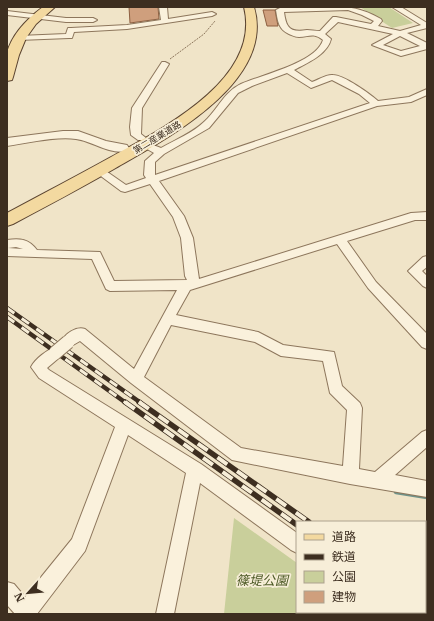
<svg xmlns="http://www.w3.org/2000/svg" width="434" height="621" font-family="'IBM Plex Serif','Noto Sans JP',serif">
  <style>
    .green { fill: #c9cf9b }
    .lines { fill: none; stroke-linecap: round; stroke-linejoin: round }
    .stream { stroke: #6f938a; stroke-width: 4.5 }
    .building { fill: #cf9f7d; stroke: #8d5f41 }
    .minor-casing { stroke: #8d765c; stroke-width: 2 }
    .tertiary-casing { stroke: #8d765c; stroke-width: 2 }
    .primary-casing { stroke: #5b4430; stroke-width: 2 }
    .path { stroke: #8d765c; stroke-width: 1; stroke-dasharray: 2 1; stroke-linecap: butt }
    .minor { fill: #faf1dc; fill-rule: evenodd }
    .tertiary { fill: #faf1dc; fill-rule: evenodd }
    .primary { fill: #f3d9a0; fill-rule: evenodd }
    .rail-far1-casing { stroke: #3d2e20; stroke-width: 4.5 }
    .rail-casing { stroke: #3d2e20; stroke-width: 5.5 }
    .rail-far1 { stroke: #f7eed8; stroke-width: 3; stroke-dasharray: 9; stroke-linecap: butt }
    .rail { stroke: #f7eed8; stroke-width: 4; stroke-dasharray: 12; stroke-linecap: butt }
    .minor-bridge-casing { stroke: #8d765c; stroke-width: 15; stroke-linecap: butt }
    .minor-bridge { stroke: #faf1dc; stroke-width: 13 }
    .labels { text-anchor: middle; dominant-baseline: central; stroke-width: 3.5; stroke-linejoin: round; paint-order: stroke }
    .far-street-label { font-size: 9px; fill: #3d2e20; stroke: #f7eed8 }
    .near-park-label { font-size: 13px; font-style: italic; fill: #4d5a26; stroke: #f7eed8 }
  </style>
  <rect width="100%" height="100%" fill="#f0e4c8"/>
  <g class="green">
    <path d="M360,7H389L413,23L392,28Z"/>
    <path d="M234,518L297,563V612H365V614H224Z"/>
  </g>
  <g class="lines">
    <path class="stream" d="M395,489L396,492L427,497"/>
  </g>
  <g class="building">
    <path d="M129,7H158L159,19L130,23Z"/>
    <path d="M263,10H275L278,26H267Z"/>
  </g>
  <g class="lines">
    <g class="minor-casing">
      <g id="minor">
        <path d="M159,7H167L168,19L212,12L216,14L212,16L127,29L74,32L72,38H69L19,40L15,38L19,36L66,34L68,28H71L127,25L161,20Z"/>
        <path d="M310,7C339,7 355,4 381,19L382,21L378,26L400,31L421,25L392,7H401L427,23V28L407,33L427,43V49L401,56L372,45L393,34L338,22L325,34L331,39C327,55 307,63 294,70L312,82C318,80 327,74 333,75C344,75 370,94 378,101L409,97L427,89V95L411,102L377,106L159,181L184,216L193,238L199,279L411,213L427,212V220H415L347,241L376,282L427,334V349L422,347L368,288L337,244L190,290L176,315L258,332L283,345L334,352L342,386L360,403L362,408L359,469L375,472L422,432L427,430V447L395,475L427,481V497L350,484L232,460L131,383L80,341L68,348L63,346L61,342C65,334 76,326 85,329L134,369L177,290L110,291L106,289L92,259L7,256V240C20,238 29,239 37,250L100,252L114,281L187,280L185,276L181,238L173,217L150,184L125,192L121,191L94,171L99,168L103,169L126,185L146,178L144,175L145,161L154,153L140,145L142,143H148L161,148C175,140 193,133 205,121C218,109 224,92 241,84C261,75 316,63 323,40C313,32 309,37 299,37C295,37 292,35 289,34C278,29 278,21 276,10L280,8ZM348,10L362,15L374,21L371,24L336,17H333L320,31C315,31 311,30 307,30C290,33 286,28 284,12ZM400,36L420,46L401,51L383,45ZM287,73L311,88L332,80L359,94L370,103L155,175V162L164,154L209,128L238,93L252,86ZM16,247L23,249L8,248ZM171,325L255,342L281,356L323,361L330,393L347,410L343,466L241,448L144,377Z"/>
        <path d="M7,11L66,18H93L97,20L93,22H66L7,15Z"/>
        <path d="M162,62H165L169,64L142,108L141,134L146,138L144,140H138L131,135L130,127L132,108Z"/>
        <path d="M427,256V267L422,271L427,276V288L423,286L408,271L423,257Z"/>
        <path d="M55,347L60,349L62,353L60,357L47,368L49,370L201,464L297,533V553L291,550L200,483L174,614H156L186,473L128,435L85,551L37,614H15L7,605V582L14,584L25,597L72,539L115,427L39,378L31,367C35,359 47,350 55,347Z"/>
        <rect x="381" y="612" width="21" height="2"/>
      </g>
    </g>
    <g class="tertiary-casing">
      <path id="tertiary" d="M63,131H78L106,141L127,145L129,148L127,151C110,155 92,141 76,139C57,136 27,143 7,146V138Z"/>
    </g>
    <g class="primary-casing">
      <g id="primary">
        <path d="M43,7H55L36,24L26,38L19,55L13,77L12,80L7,81C7,72 5,61 7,53C12,34 28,18 43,7Z"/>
        <path d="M244,7H254C276,82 166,139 114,169C81,188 47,206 13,224L7,226V213C42,194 77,176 111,157C162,129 262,79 244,7Z"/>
      </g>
    </g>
    <path class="path" d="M170,59L204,34L215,21"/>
    <use href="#minor" class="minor"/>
    <use href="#tertiary" class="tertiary"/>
    <use href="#primary" class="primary"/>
    <g class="rail-far1-casing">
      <g id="rail-far1">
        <path d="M7,308L141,403"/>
        <path d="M7,317L126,403"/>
      </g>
    </g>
    <g class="rail-casing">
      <g id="rail">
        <path d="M125,402L297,525"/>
        <path d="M139,402L309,522"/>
        <path d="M425,605L427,606"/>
        <path d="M419,612L422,614"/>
      </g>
    </g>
    <use href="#rail-far1" class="rail-far1"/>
    <use href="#rail" class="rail"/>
    <g class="minor-bridge-casing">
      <path id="minor-bridge" d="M55,353L68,342"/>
    </g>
    <use href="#minor-bridge" class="minor-bridge"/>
  </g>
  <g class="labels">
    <g class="far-street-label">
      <text transform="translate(157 137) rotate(-31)">第二産業道路</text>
    </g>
    <g class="near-park-label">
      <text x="262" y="580">篠堤公園</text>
    </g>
  </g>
  <rect width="434" height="621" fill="none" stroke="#3d2e20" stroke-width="16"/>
  <rect x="296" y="521" width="130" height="92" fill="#f7eed8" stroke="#ada18e"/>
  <rect x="304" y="534" width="20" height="6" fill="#f3d9a0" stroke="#ada18e"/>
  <text x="332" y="541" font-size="12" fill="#3d2e20">道路</text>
  <rect x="304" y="554" width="20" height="6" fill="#3d2e20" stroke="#ada18e"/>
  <text x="332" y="561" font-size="12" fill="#3d2e20">鉄道</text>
  <rect x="304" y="571" width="20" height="12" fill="#c9cf9b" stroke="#ada18e"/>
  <text x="332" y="581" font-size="12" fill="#3d2e20">公園</text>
  <rect x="304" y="591" width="20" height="12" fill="#cf9f7d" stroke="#ada18e"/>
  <text x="332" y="601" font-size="12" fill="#3d2e20">建物</text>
  <g transform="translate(28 593) rotate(243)" stroke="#f7eed8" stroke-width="3" paint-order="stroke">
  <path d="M0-3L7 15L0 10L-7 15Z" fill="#3d2e20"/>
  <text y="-6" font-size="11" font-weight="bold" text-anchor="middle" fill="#3d2e20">N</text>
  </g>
</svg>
